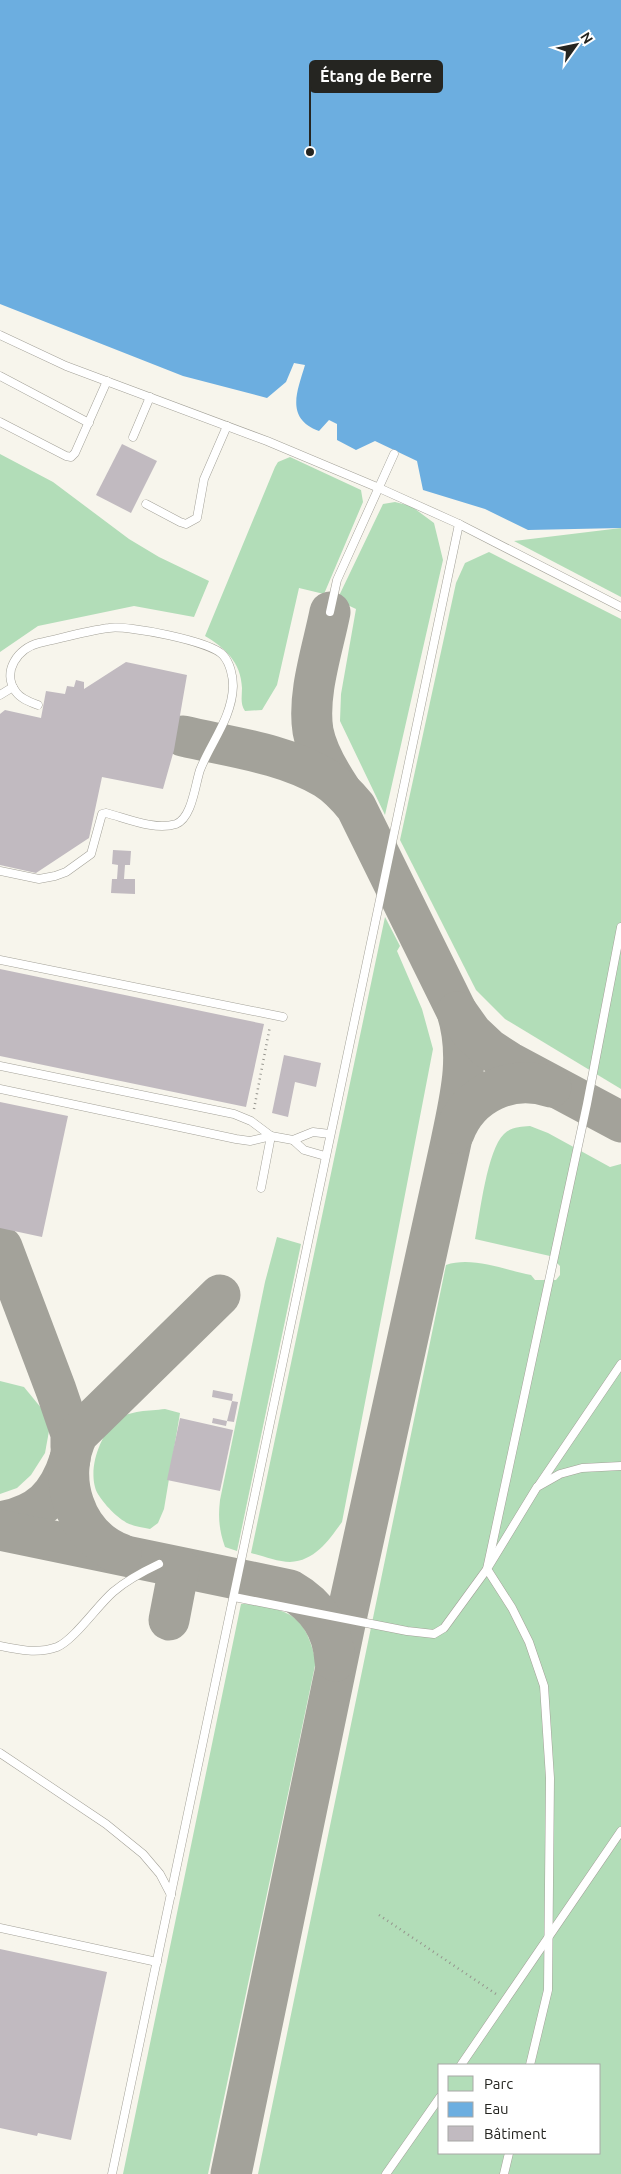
<svg xmlns="http://www.w3.org/2000/svg" width="621" height="2174" font-family="Ubuntu,sans-serif">
  <style>
    .green { fill: #b2ddb8; fill-rule: evenodd }
    .water { fill: #6caee0 }
    .lines { fill: none; stroke-linecap: round; stroke-linejoin: round }
    .taxiway { stroke: #a3a29a; stroke-width: 41 }
    .building { fill: #c1bac0 }
    .service-casing { stroke: #a3a198; stroke-width: 9 }
    .path { stroke: #95948d; stroke-width: 2.5; stroke-dasharray: 1 4; stroke-linecap: butt }
    .service { stroke: #fff; stroke-width: 8 }
    .leader { fill: none; stroke: #252521; stroke-width: 2 }
    .callout-dot { fill: #252521; stroke: #fff; stroke-width: 2 }
    .callout { fill: #252521; stroke: #252521; stroke-width: 2 }
    .callout-label { font-size: 16px; text-anchor: middle; font-weight: bold; fill: #fff }
  </style>
  <rect width="100%" height="100%" fill="#f7f5ec"/>
  <g class="green">
    <path d="M0,454L53,482L129,539L159,557L209,581L194,617L134,606L38,626L0,652Z"/>
    <path d="M290,457L361,490L363,502L324,594L299,588L277,685L262,710L245,711C240,704 242,696 242,688C241,662 225,648 205,636L275,467L278,462Z"/>
    <path d="M395,502L411,506L434,523L443,560L385,815L340,721L341,694L356,609L337,600L383,504Z"/>
    <path d="M621,528V597L514,541Z"/>
    <path d="M489,552L621,619V1089L505,1019L476,990L400,840L456,583L465,563Z"/>
    <path d="M385,917L400,946L397,951L422,1009L433,1049L342,1522C329,1540 315,1561 290,1562C278,1562 263,1556 251,1553Z"/>
    <path d="M530,1126L548,1133L610,1167L621,1164V2174H258L446,1265C472,1256 505,1270 531,1275L535,1280H556L560,1275V1266L550,1256L475,1239C480,1214 487,1150 504,1134C511,1127 520,1127 530,1126ZM440,2065H600V2153H440Z"/>
    <path d="M277,1237L301,1244L237,1551L225,1547C219,1530 218,1517 220,1500L265,1282Z"/>
    <path d="M0,1381L24,1387L42,1409L49,1431L45,1453L31,1475L17,1488L0,1494Z"/>
    <path d="M165,1409L180,1413L164,1509L158,1523L150,1529C142,1527 130,1526 124,1521C115,1516 97,1497 95,1487C89,1465 101,1434 117,1420C130,1410 149,1411 165,1409Z"/>
    <path d="M241,1604C257,1604 287,1609 298,1621C308,1631 312,1647 316,1661L208,2174H123Z"/>
  </g>
  <path class="water" d="M0,0H621V528L528,530L485,509L423,490L417,461L375,441L356,450L337,440V424L329,420L319,431C285,418 297,392 305,365L294,363L286,382L267,398L183,376L0,304Z"/>
  <g class="lines">
    <g class="taxiway">
      <path d="M330,612C323,648 307,694 313,731C317,752 329,772 341,790"/>
      <path d="M183,736C230,747 283,753 325,778C338,786 347,796 356,807L457,1012C471,1057 460,1098 451,1142L346,1619L231,2174"/>
      <path d="M457,1012L472,1033L489,1049L509,1062L621,1122"/>
      <path d="M454,1133C469,1093 511,1074 551,1087"/>
      <path d="M2,1247L56,1390L71,1434V1447"/>
      <path d="M0,1522C39,1515 58,1497 70,1459"/>
      <path d="M0,1530L290,1590C318,1606 333,1629 335,1661"/>
      <path d="M121,1554C74,1536 56,1477 78,1434L220,1295"/>
      <path d="M169,1620L179,1568"/>
    </g>
  </g>
  <g class="building">
    <path d="M122,444L157,461L131,513L96,495Z"/>
    <path d="M126,662L187,675L174,750L163,789L102,777L89,838L36,873L0,865V714L5,710L41,718L46,691L65,694L67,686L74,687L76,680L84,682V689Z"/>
    <path d="M113,850L131,851L130,865H125L124,879H135V894L111,893L112,879H117L118,865L112,864Z"/>
    <path d="M0,969L264,1024L246,1107L0,1056Z"/>
    <path d="M284,1055L321,1063L316,1087L295,1082L288,1117L272,1113Z"/>
    <path d="M0,1102L68,1116L42,1237L0,1228Z"/>
    <path d="M213,1390L233,1394L232,1401L212,1397Z"/>
    <path d="M232,1401L238,1402L234,1422L227,1421Z"/>
    <path d="M180,1418L233,1430L220,1491L167,1480Z"/>
    <path d="M213,1418L227,1421L226,1426L212,1423Z"/>
    <path d="M0,1949L107,1972L71,2140L38,2133L37,2136L0,2128Z"/>
  </g>
  <g class="lines">
    <g class="service-casing">
      <g id="service">
        <path d="M0,335L66,366L267,441L379,488L459,524L621,607"/>
        <path d="M0,376L89,423"/>
        <path d="M0,422L66,456L71,457L75,453L107,381"/>
        <path d="M133,437L150,397"/>
        <path d="M146,504L180,522L186,524L197,518L204,479L227,426"/>
        <path d="M330,612L337,580L394,454"/>
        <path d="M0,695L13,687"/>
        <path d="M0,871L39,879L55,876L66,872L91,854L102,814L106,813C126,818 155,831 176,824C192,818 195,785 200,770C211,742 232,718 233,686C233,676 230,663 223,655C210,641 128,625 109,628C86,631 62,638 39,643C18,648 1,672 16,692C21,699 30,702 38,705"/>
        <path d="M0,960L283,1017"/>
        <path d="M0,1066L234,1114L251,1121L271,1136L250,1141L236,1139L0,1089"/>
        <path d="M325,1156L304,1150L293,1140L313,1132L330,1134"/>
        <path d="M261,1188L271,1136L293,1140"/>
        <path d="M539,1485L621,1364"/>
        <path d="M234,1597L407,1631L434,1634L444,1628L487,1569L587,1104L621,927"/>
        <path d="M0,1646C19,1650 38,1654 57,1647C74,1640 97,1606 113,1592C127,1580 142,1572 159,1564"/>
        <path d="M0,1753L106,1824L143,1854L160,1874L171,1895"/>
        <path d="M0,1928L157,1962"/>
        <path d="M461,2065L621,1831"/>
        <path d="M530,2065L548,1990L550,1778L544,1686L529,1642L512,1608L487,1569L537,1487L560,1474L582,1468L621,1466"/>
        <path d="M112,2174L459,524"/>
        <path d="M386,2174L440,2097"/>
        <path d="M504,2174L509,2153"/>
      </g>
    </g>
    <g class="path">
      <path d="M254,1109L270,1026"/>
      <path d="M379,1915L496,1994"/>
    </g>
    <use href="#service" class="service"/>
  </g>
  <path class="leader" d="M310 152L310 76"/>
  <circle class="callout-dot" cx="310" cy="152" r="5"/>
  <rect class="callout" x="310" y="61" width="132" height="31" rx="5"/>
  <g class="callout-label">
    <text x="376" y="82">Étang de Berre</text>
  </g>
  <rect x="438" y="2064" width="162" height="90" fill="#ffffff" stroke="#a8a8a6"/>
  <rect x="448" y="2076" width="25" height="15" fill="#b2ddb8" stroke="#a8a8a6"/>
  <text x="484" y="2089" font-size="15" fill="#252521">Parc</text>
  <rect x="448" y="2102" width="25" height="15" fill="#6caee0" stroke="#a8a8a6"/>
  <text x="484" y="2114" font-size="15" fill="#252521">Eau</text>
  <rect x="448" y="2126" width="25" height="15" fill="#c1bac0" stroke="#a8a8a6"/>
  <text x="484" y="2139" font-size="15" fill="#252521">Bâtiment</text>
  <g transform="translate(576 45) rotate(57)" stroke="#ffffff" stroke-width="4" paint-order="stroke">
  <path d="M0-4L9 19L0 12L-9 19Z" fill="#252521"/>
  <text y="-8" font-size="14" font-weight="bold" text-anchor="middle" fill="#252521">N</text>
  </g>
</svg>
